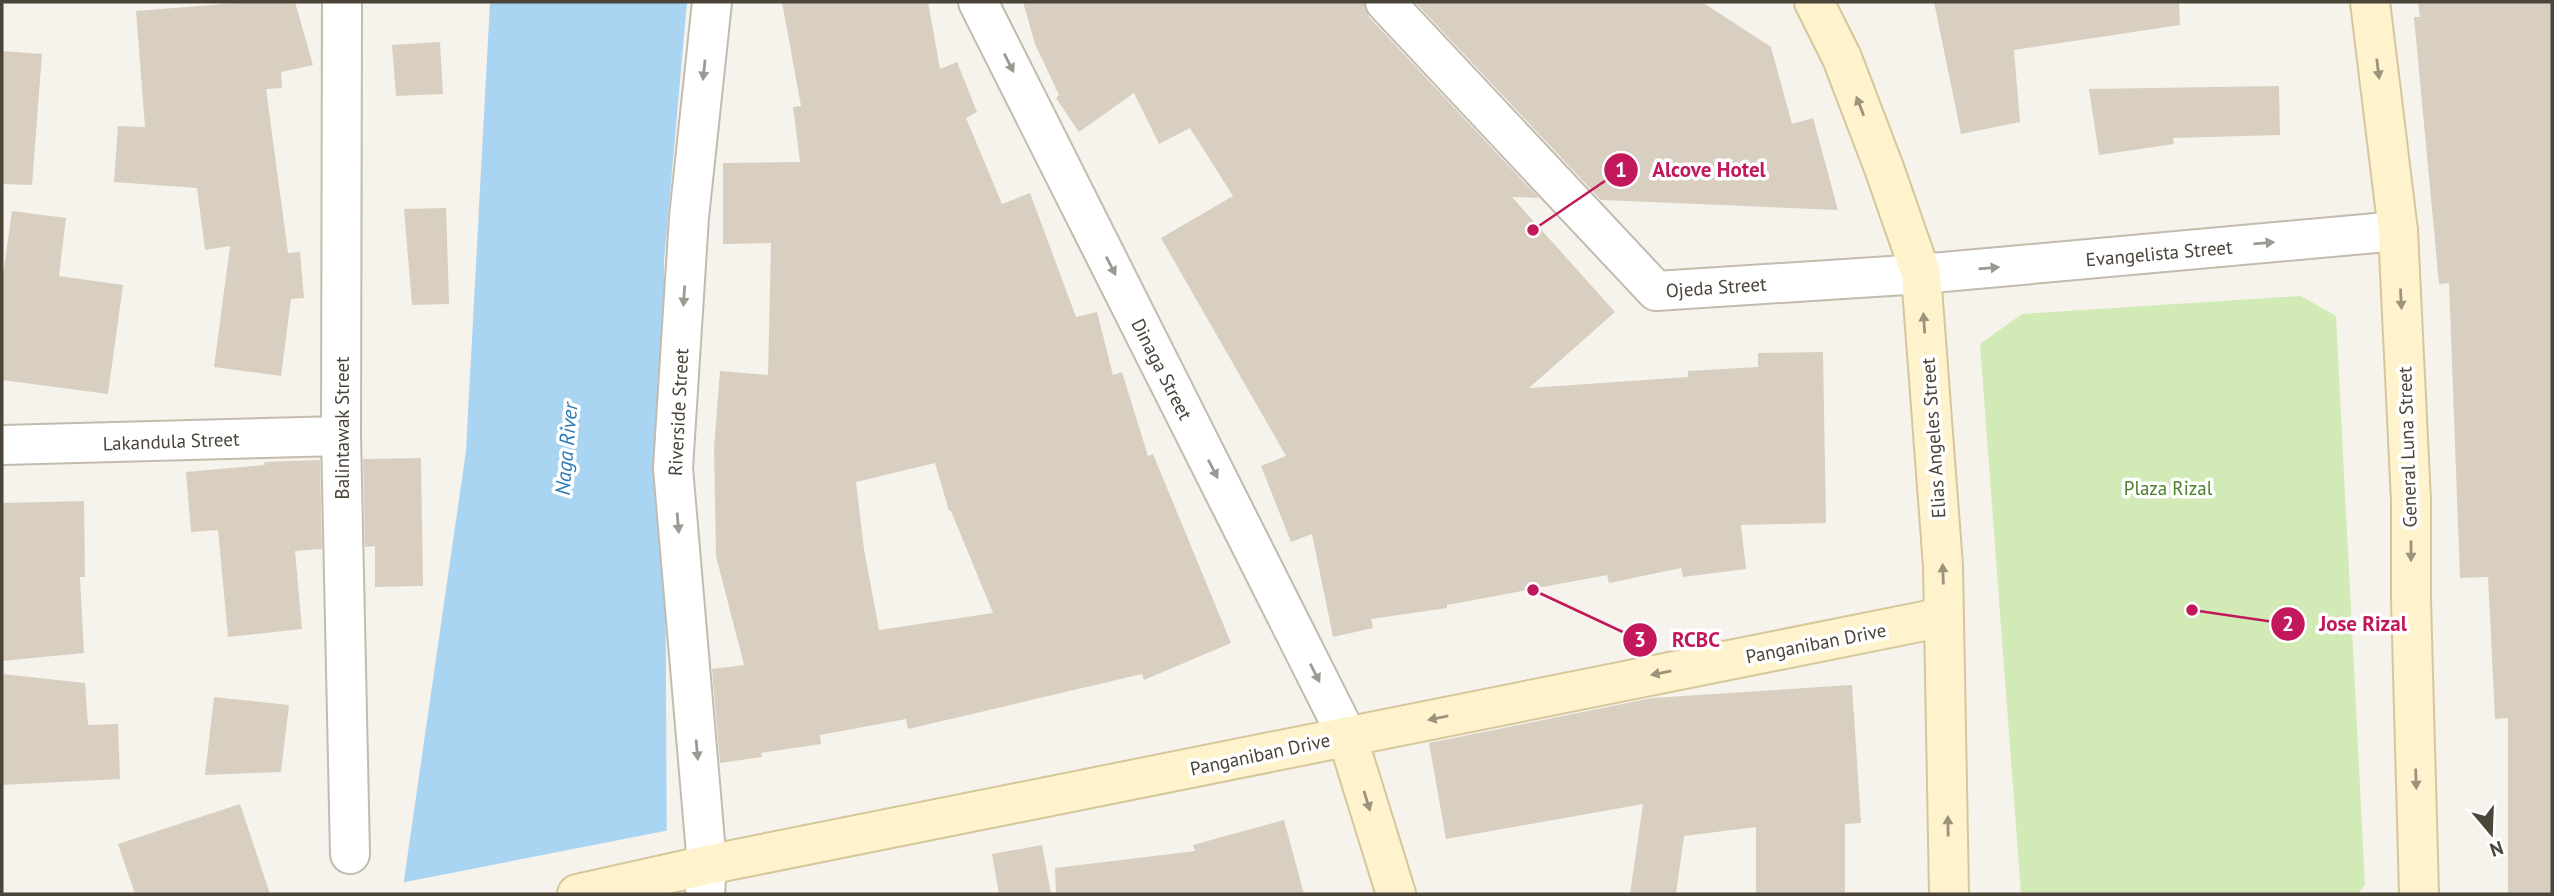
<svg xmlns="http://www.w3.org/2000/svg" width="2554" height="896" font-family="'PT Sans',sans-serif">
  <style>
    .green { fill: #d2eab5 }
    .water { fill: #a9d4f2 }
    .pier { fill: #f6f3ec }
    .building { fill: #d8cfc1; fill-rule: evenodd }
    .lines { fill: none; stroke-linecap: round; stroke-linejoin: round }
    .minor-casing { stroke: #c2bbae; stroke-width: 42 }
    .secondary-casing { stroke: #d6c79b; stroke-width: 42 }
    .minor { stroke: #fff; stroke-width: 38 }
    .secondary { stroke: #fff3cd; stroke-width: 38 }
    .oneway { fill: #9c9892 }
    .oneway2 { fill: #9c937c }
    .labels { text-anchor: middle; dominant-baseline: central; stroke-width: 7; stroke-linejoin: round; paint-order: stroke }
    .street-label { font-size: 19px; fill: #4b4439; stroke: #fff }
    .park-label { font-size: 19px; fill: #4a7f2a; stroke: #fff }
    .water-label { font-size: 21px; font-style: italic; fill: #2e7ab2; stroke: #fff }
    .leader { fill: none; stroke: #c2185b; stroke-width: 2.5 }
    .callout-dot { fill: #c2185b; stroke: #fff; stroke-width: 2.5 }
    .mark-label { font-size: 21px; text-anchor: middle; font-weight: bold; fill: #fff }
    .callout-label { font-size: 21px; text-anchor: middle; font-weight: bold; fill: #c2185b; stroke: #fff; stroke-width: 7; stroke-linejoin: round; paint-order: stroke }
  </style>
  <rect width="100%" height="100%" fill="#f6f3ec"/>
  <path class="green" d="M2301,296L2336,316L2365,885L2358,894H2021L1980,344L2022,314Z"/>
  <path class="water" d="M490,2H687L664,261L667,894H402L466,451Z"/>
  <path class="pier" d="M670,830V894H398L400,883Z"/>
  <g class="building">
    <path d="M249,2H295L313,65L281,72L282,88L266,89L288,253L300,252L304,298L291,299L281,376L214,367L230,246L205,250L197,188L114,182L118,126L145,127L136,11Z"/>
    <path d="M782,2H928L940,69L957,62L977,112L966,118L1002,204L1030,193L1076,317L1097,312L1113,375L1122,372L1148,456L1153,454L1231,643L1144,680L1142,674L908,729L906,719L820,735L821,744L761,753L762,757L720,763L712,669L744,665L716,556L714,448L720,371L768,375L771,243L723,244V163L800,162L793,107L801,106ZM935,463L949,511H951L993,613L879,630L864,549L856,482Z"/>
    <path d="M1023,2H1364L1369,17L1539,198L1512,197L1615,312L1529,388L1688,377V371L1758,367V353L1823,352L1826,523L1741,525L1746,569L1683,577L1681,568L1609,583L1607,575L1447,605V608L1371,619L1373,628L1333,637L1312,534L1291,542L1261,466L1286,456L1161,238L1233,196L1190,128L1159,144L1134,93L1079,132L1056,98L1059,95L1035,44Z"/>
    <path d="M1415,2H1702L1771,47L1792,124L1813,118L1838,210L1601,200Z"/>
    <path d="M1934,2H2179L2180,25L2014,50L2020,122L1961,134Z"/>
    <path d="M2418,2H2552V894H2508V718L2495,719L2488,577L2460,578L2449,283L2439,284L2414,17H2420Z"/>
    <path d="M440,42L443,94L396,96L392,45Z"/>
    <path d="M2,51L42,54L32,185L2,184Z"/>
    <path d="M2279,86L2280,135L2173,138L2174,144L2099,155L2089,89Z"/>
    <path d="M446,208L449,304L412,305L404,209Z"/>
    <path d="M12,211L66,218L59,276L123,285L108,394L2,380V283Z"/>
    <path d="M421,458L423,586L375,587V546L365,547L363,459Z"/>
    <path d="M320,460L322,549L295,551L302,629L228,637L218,530L191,532L186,472L265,465L264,462Z"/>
    <path d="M84,501L85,577H80L84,653L2,661V503Z"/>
    <path d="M2,674L85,683L88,725L118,724L120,779L2,785Z"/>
    <path d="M1852,685L1861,823L1845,824V894H1756V827L1684,836L1676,894H1630L1643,804L1446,839L1429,743L1652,698Z"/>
    <path d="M214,697L289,705L281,772L205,775Z"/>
    <path d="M240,804L270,894H135L118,844Z"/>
    <path d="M1284,820L1304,894H1056L1055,868L1195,851L1193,845Z"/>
    <path d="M1042,845L1051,894H999L992,854Z"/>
  </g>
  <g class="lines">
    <g class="minor-casing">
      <g id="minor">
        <path d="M342,2L341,436L350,854"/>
        <path d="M978,2L1347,736"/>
        <path d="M1385,2L1656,291L1921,274L2398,231"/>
        <path d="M2,445L341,436"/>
        <path d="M705,894L707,865L673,468L689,217L712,2"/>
      </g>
    </g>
    <g class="secondary-casing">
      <g id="secondary">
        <path d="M1814,2L1842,58L1884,168L1921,274L1943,566L1949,894"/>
        <path d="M2370,2L2398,231L2411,501V599L2419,894"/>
        <path d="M1347,736L1396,894"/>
        <path d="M577,894L707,865L1944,617"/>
      </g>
    </g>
    <use href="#minor" class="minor"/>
    <use href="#secondary" class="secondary"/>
  </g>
  <defs><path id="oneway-solid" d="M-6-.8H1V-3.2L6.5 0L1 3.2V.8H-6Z" transform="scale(1.75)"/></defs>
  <g class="oneway">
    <use href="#oneway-solid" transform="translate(1009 63) rotate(63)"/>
    <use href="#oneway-solid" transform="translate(704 70) rotate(96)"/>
    <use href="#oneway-solid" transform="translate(2264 243) rotate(-5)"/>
    <use href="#oneway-solid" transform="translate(1111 266) rotate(63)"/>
    <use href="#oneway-solid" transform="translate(1989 268) rotate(-5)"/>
    <use href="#oneway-solid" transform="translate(684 296) rotate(94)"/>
    <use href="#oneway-solid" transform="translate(1213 469) rotate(63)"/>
    <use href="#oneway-solid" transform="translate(678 523) rotate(85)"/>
    <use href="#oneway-solid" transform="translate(1315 673) rotate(63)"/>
    <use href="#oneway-solid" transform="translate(697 750) rotate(85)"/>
  </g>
  <g class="oneway2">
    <use href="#oneway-solid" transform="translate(2378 69) rotate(83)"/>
    <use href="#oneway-solid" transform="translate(1860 106) rotate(-111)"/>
    <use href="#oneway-solid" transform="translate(2401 299) rotate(87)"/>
    <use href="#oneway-solid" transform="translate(1924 323) rotate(-94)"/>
    <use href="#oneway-solid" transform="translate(2411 551) rotate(90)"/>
    <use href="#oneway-solid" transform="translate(1943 574) rotate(-92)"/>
    <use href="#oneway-solid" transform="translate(1661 673) rotate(169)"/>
    <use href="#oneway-solid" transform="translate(1438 718) rotate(169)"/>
    <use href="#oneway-solid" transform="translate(2416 779) rotate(88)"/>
    <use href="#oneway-solid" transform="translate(1367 801) rotate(73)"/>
    <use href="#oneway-solid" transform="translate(1948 826) rotate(-91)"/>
  </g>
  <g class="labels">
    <g class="street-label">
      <text transform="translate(2159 253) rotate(-5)">Evangelista Street</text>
      <text transform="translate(1716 287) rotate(-4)">Ojeda Street</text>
      <text transform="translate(1162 369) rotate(63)">Dinaga Street</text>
      <text transform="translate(678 412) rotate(-87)">Riverside Street</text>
      <text transform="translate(342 428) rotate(-90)">Balintawak Street</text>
      <text transform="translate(1933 438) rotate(-94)">Elias Angeles Street</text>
      <text transform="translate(171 441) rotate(-2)">Lakandula Street</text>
      <text transform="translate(2407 447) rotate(-92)">General Luna Street</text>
      <text transform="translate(1816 643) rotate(-11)">Panganiban Drive</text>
      <text transform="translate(1260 754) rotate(-12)">Panganiban Drive</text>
    </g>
    <g class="park-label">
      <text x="2168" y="488">Plaza Rizal</text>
    </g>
    <g class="water-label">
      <text transform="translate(566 449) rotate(-85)">Naga River</text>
    </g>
  </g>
  <path class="leader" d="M1533 230L1621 170M2192 610L2288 624M1533 590L1640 640"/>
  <g class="callout-dot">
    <circle cx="1533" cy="230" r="7"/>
    <circle cx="2192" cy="610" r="7"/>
    <circle cx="1533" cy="590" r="7"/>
    <circle cx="1621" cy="170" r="18"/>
    <circle cx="2288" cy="624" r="18"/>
    <circle cx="1640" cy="640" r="18"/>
  </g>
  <g class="mark-label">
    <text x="1621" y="177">1</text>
    <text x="2288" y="631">2</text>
    <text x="1640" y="647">3</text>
  </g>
  <g class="callout-label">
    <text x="1709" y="177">Alcove Hotel</text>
    <text x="2363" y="631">Jose Rizal</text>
    <text x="1696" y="647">RCBC</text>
  </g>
  <rect width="2554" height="896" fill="none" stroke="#4b4439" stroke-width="7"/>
  <g transform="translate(2491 833) rotate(161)" stroke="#ffffff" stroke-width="5" paint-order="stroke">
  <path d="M0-5L12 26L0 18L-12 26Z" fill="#4b4439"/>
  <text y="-10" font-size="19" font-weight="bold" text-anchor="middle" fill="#4b4439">N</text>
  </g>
</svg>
